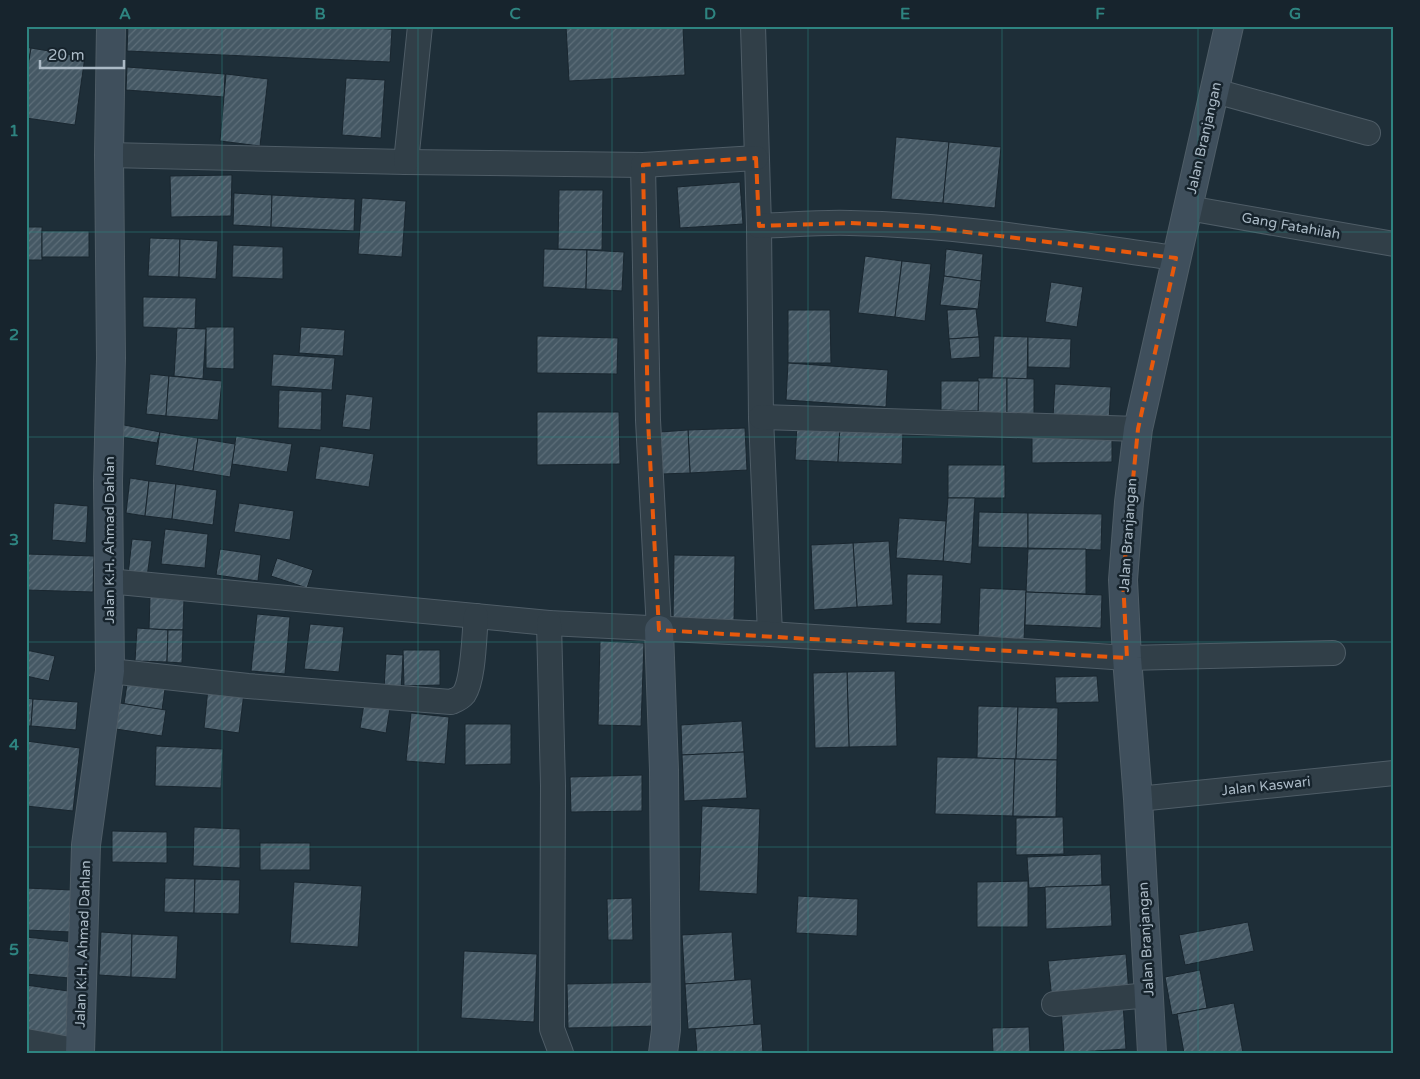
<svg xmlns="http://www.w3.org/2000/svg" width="1420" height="1079" font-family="'Varela Round',sans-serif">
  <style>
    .building { fill: url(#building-hatch); stroke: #19262f }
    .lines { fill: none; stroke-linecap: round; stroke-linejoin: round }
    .street-casing { stroke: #4f5d67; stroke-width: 26 }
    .secondary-casing { stroke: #4f5d67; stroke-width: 30 }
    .street { stroke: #313f48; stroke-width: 24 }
    .secondary { stroke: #3f4f5c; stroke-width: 28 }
    .marked { fill: none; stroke: #e8590c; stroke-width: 4; stroke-dasharray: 10 6; stroke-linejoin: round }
    .grid { fill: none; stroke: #2e8480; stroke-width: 1; stroke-opacity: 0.55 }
    .labels { text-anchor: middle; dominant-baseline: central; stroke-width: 5; stroke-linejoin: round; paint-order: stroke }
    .street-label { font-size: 14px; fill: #abbac6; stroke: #17242d }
    .neatline { fill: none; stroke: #2e8480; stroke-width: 2 }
    .grid-label { font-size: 16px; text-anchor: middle; font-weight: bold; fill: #2e8480 }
  </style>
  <defs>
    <pattern id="building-hatch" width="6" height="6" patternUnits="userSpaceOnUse" patternTransform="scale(1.25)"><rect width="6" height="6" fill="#455864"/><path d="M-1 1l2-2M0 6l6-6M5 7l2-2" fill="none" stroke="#5d6e79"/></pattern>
  </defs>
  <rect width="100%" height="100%" fill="#1e2e38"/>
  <g class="building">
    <path d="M128,26H310L392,29L390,62L127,51Z"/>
    <path d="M359,26H392V29Z"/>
    <path d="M566,26H683L685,75L569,81Z"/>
    <path d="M26,47L31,48L26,78Z"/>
    <path d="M31,48L85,57L75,125L26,118V78Z"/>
    <path d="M127,67L225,74L224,97L126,90Z"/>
    <path d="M226,74L268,79L260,146L220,141Z"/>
    <path d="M346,78L385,80L381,138L342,135Z"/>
    <path d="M896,137L949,142L943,203L891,199Z"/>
    <path d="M949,142L1001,147L995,208L943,203Z"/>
    <path d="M232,175L231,216L171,217L170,176Z"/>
    <path d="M740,182L743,224L680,228L677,187Z"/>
    <path d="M559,190H603L602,250L558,249Z"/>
    <path d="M234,193L272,195L271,227L233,225Z"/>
    <path d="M272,195L355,199L354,231L271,227Z"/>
    <path d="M362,198L406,201L402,257L358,254Z"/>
    <rect x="26" y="227" width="16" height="33"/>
    <rect x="42" y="231" width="47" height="26"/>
    <path d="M150,238L180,239L179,277L148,276Z"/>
    <path d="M180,239L218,241L216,279L179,277Z"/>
    <path d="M233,245L283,247V279L232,277Z"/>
    <path d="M544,249L587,250L586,289L543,287Z"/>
    <path d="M946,249L983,254L981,281L944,276Z"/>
    <path d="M587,250L624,252L622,291L586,289Z"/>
    <path d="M865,256L902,261L895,317L858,313Z"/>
    <path d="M902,261L931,264L925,321L895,317Z"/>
    <path d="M944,276L981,281L978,309L940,305Z"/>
    <path d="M1051,282L1083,287L1077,327L1045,322Z"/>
    <path d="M143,297L196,298L195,329L143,327Z"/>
    <path d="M976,309L979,337L949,339L947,310Z"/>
    <path d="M788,310H830L831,363H788Z"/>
    <path d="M206,327H234V369L206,368Z"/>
    <path d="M301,327L345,330L343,356L299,353Z"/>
    <path d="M177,328L206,329L203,379L174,376Z"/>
    <path d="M537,336L618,338L617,374L537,373Z"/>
    <path d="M994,336L1028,337L1027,379L992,378Z"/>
    <path d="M979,337L980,357L951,359L949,339Z"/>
    <path d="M1028,337L1071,339L1070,368L1028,367Z"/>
    <path d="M273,354L335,358L332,390L271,386Z"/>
    <path d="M788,363L888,370L886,407L786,400Z"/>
    <path d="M150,374L169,376L166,416L146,414Z"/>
    <path d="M169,376L222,381L218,420L166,416Z"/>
    <path d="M978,378H1007V414L978,413Z"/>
    <path d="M1007,378L1034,379V414H1007Z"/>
    <path d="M941,381H979L978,411L941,410Z"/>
    <path d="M1055,384L1111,387L1109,420L1053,417Z"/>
    <path d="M279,390L322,392L321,430L278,428Z"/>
    <path d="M346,394L373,397L370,430L342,427Z"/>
    <path d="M537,412H619L620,464L537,465Z"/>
    <path d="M119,424L160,432L157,443L117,436Z"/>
    <path d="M797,424L840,426L838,462L795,460Z"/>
    <path d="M840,426L903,429L902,464L838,462Z"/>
    <path d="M745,428L747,470L690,473L688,430Z"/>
    <path d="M688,430L690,473L662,474L660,432Z"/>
    <path d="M160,432L198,438L193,471L155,465Z"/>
    <path d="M236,436L292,444L287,472L232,464Z"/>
    <path d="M1112,436V462L1032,463V437Z"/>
    <path d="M198,438L235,444L230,477L193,471Z"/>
    <path d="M320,446L374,454L369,487L315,479Z"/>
    <rect x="948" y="465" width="57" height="33"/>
    <path d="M130,478L149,481L145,516L126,513Z"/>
    <path d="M149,481L176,484L172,519L145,516Z"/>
    <path d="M176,484L217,490L213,525L172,519Z"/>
    <path d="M948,498H975L971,564L943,561Z"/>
    <path d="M54,503L88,506L86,543L52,540Z"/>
    <path d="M239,503L294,511L290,540L234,532Z"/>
    <path d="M979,512L1028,513V548L978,547Z"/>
    <path d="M1028,513L1102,514L1101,550L1028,548Z"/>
    <path d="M899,518L946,521L943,561L896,558Z"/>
    <path d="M165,529L208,534L205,568L161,564Z"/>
    <path d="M132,539L152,541L147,577L128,575Z"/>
    <path d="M889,541L893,605L857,607L853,543Z"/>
    <path d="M853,543L857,607L814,610L811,545Z"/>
    <path d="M220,549L261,555L258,581L216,575Z"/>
    <path d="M1028,549H1086V594L1026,592Z"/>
    <path d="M26,554L94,556L93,592L26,590Z"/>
    <path d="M674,555L735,556L734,622L673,621Z"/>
    <path d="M277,558L313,570L307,588L271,576Z"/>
    <path d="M907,574L943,575L941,624L906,623Z"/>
    <path d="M980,588L1026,590L1024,641L978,638Z"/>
    <path d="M1026,592L1102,595L1101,628L1025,625Z"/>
    <path d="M150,597L184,599L183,630L149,629Z"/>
    <path d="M257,614L290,617L285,674L251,671Z"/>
    <path d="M310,624L344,627L339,672L304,669Z"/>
    <path d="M137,628L168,630L167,662L135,661Z"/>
    <path d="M168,630H183L182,663L167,662Z"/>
    <path d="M600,641L644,643L641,726L598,725Z"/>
    <path d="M26,650L55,656L49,681L26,676Z"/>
    <path d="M403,650H440V685L404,686Z"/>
    <path d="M386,654L403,655L401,691L384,690Z"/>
    <path d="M895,671L897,746L849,747L847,672Z"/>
    <path d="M847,672L849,747L815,748L813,673Z"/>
    <path d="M1097,676L1099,702L1056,703L1055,677Z"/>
    <path d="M127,684L165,689L162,710L124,704Z"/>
    <path d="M208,688L244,693L239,733L204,728Z"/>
    <path d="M26,698L33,699L31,726H26Z"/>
    <path d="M33,699L78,702L76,730L31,726Z"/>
    <path d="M120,703L166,710L162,736L116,729Z"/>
    <path d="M364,704L390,708L386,733L360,728Z"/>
    <path d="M978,706L1018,707L1016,759L977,758Z"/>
    <path d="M1018,707L1058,708L1057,760L1016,759Z"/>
    <path d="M411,713L449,717L445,764L406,761Z"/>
    <path d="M742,721L744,752L682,755L681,725Z"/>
    <path d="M465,724H511V764L465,765Z"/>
    <path d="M26,741L80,748L73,811L26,806Z"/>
    <path d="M156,746L223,749L221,788L155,786Z"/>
    <path d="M744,752L747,798L684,801L682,755Z"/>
    <path d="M937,757L1015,759L1013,816L935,814Z"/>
    <path d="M1015,759L1057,760L1056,817L1013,816Z"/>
    <path d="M642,775V811L571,812L570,777Z"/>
    <path d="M702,806L760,809L757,894L699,891Z"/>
    <path d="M1063,817L1064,854L1016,855V818Z"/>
    <path d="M194,827L240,829V868L193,866Z"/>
    <path d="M112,831L167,832V863L112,862Z"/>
    <rect x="260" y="843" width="50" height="27"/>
    <path d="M1101,854L1102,885L1029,888L1027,857Z"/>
    <path d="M165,878L195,879L194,913L164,912Z"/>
    <path d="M195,879L240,880L239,914L194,913Z"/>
    <path d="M1028,881V927H977V882Z"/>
    <path d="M294,882L362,886L358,947L290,943Z"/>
    <path d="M1110,885L1112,926L1046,929L1045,887Z"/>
    <path d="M26,888L72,890L71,932L26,930Z"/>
    <path d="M798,896L858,899L857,936L796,933Z"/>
    <path d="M632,898L633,940H608L607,899Z"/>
    <path d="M1248,922L1254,951L1185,965L1179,935Z"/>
    <path d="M101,932L132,934L131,977L99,975Z"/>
    <path d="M732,932L735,981L685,984L682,935Z"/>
    <path d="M132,934L178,936L176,979L131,977Z"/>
    <path d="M26,937L73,942L69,978L26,974Z"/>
    <path d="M464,951L537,954L534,1022L461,1018Z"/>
    <path d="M1126,954L1129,994L1052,1000L1048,961Z"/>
    <path d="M1200,970L1207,1008L1172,1015L1165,977Z"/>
    <path d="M751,979L754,1025L688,1029L685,984Z"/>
    <path d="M658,982L659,1026L568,1028L567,984Z"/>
    <path d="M26,985L75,992L69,1038L26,1032Z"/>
    <path d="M1123,1003L1126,1049L1064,1053L1061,1008Z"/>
    <path d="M1234,1003L1243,1053H1184L1177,1014Z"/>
    <path d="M761,1024L763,1053H697L695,1029Z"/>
    <path d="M1029,1027L1030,1053H993L992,1028Z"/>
  </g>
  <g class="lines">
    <g class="street-casing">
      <g id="street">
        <path d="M753,26L759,226L761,417L770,634"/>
        <path d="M1215,91L1368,133"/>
        <path d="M109,155L406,162L643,165L756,158"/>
        <path d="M406,162L420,26"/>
        <path d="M643,165L648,420L659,630"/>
        <path d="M1188,208L1394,244"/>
        <path d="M759,226C789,225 820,222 850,223C959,225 1068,243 1176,258"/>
        <path d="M761,417L1138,429"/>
        <path d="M108,581L549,623L770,634L1127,658L1333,653"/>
        <path d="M549,623L553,786L552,1029L561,1053"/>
        <path d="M110,671L248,686L451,702C456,700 460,699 464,694C474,679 474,635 476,616"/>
        <path d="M1138,799L1394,773"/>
        <path d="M1054,1004L1149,995"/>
        <path d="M26,1041L80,1051"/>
      </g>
    </g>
    <g class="secondary-casing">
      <g id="secondary">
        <path d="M659,630L664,770L666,1030L663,1053"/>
        <path d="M80,1053L86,845L110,671L108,481L111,358L109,155L111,26"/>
        <path d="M1152,1053L1138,799L1127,658L1123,580L1129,502L1138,429L1229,26"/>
      </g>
    </g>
    <use href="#street" class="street"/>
    <use href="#secondary" class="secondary"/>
  </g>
  <path class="marked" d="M756,158L759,226L849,223L927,227L1176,258L1138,429L1123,580L1127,658L659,630L648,420L643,165Z"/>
  <path class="grid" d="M222,26V1053M418,26V1053M612,26V1053M808,26V1053M1002,26V1053M1198,26V1053M26,232H1394M26,437H1394M26,642H1394M26,847H1394"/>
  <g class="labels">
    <g class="street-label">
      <text transform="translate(1204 138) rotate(-77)">Jalan Branjangan</text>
      <text transform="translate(1291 226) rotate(10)">Gang Fatahilah</text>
      <text transform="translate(1128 535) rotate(-86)">Jalan Branjangan</text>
      <text transform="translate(109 540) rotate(-90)">Jalan K.H. Ahmad Dahlan</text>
      <text transform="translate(1266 786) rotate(-6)">Jalan Kaswari</text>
      <text transform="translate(1146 939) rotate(-93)">Jalan Branjangan</text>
      <text transform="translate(83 944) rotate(-88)">Jalan K.H. Ahmad Dahlan</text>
    </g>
  </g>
  <rect width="1420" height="1079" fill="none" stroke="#17242d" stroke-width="55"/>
  <path d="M40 60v8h84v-8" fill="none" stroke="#abbac6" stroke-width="2.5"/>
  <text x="48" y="60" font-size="15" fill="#abbac6" stroke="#17242d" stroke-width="4" paint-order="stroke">20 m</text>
  <rect x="28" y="28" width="1364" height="1024" class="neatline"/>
  <g class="grid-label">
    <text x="125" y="19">A</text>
    <text x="320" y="19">B</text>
    <text x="515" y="19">C</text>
    <text x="710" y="19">D</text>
    <text x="905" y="19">E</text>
    <text x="1100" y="19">F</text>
    <text x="1295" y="19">G</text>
    <text x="14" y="136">1</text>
    <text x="14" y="340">2</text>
    <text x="14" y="545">3</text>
    <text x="14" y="750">4</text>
    <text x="14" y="955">5</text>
  </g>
</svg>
